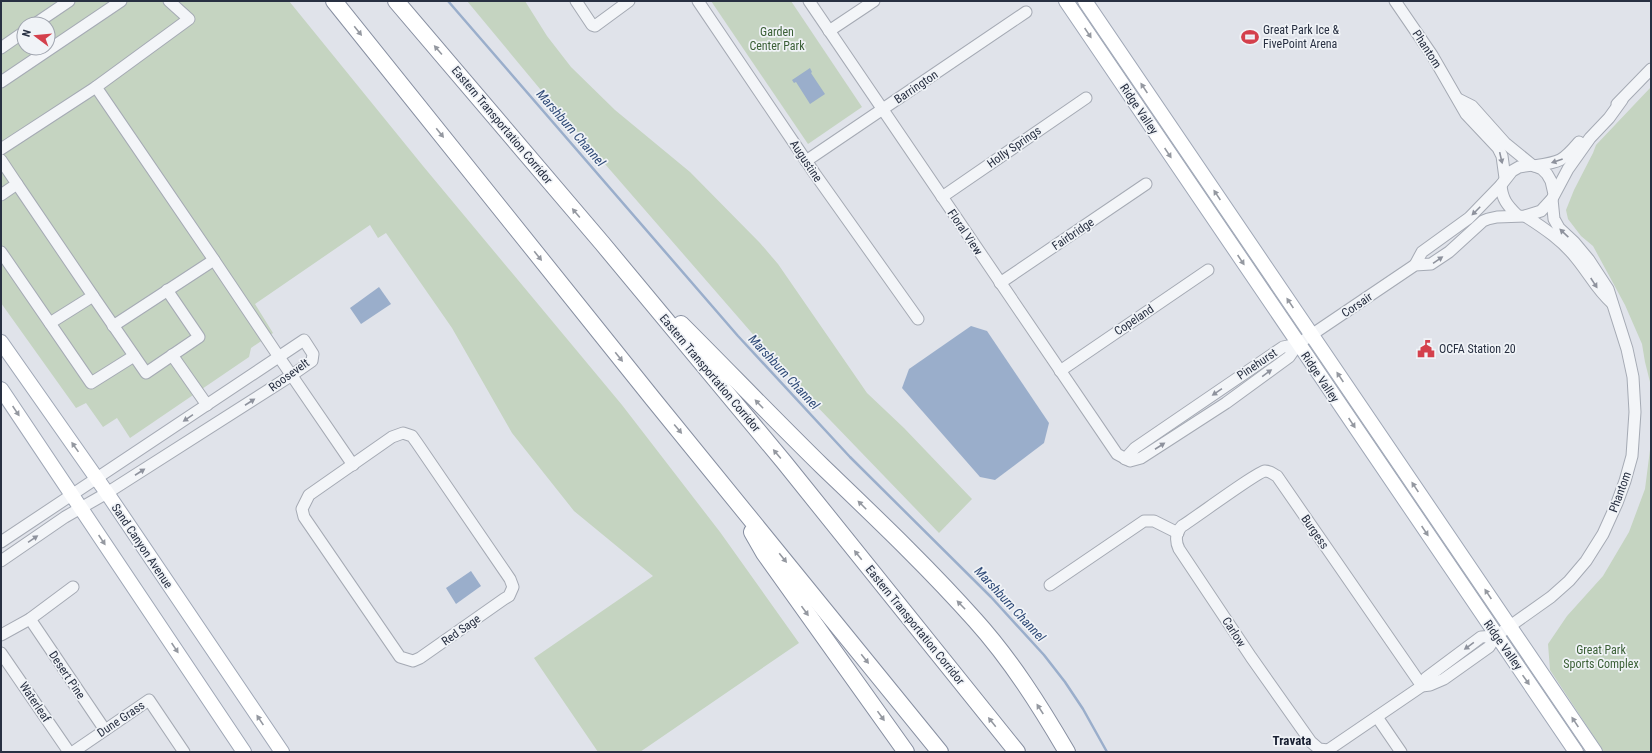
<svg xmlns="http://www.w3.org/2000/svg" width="1652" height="753" font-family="'Roboto Condensed',sans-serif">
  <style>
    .green { fill: #c5d4c1; fill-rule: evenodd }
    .water { fill: #9aaecb }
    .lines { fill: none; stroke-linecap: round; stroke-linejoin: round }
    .stream { stroke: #9aaecb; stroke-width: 2.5 }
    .minor-casing { stroke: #a5aab4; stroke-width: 13 }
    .major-casing { stroke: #9fa7b6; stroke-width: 16 }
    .highway-casing { stroke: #878fa1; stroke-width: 18 }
    .minor { stroke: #f3f5f8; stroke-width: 11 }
    .major { stroke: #fff; stroke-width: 14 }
    .highway { stroke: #fff; stroke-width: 16 }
    .oneway { fill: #9498a0 }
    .oneway2 { fill: #8e929d }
    .labels { text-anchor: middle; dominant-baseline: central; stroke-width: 3.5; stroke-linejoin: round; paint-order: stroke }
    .poi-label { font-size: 12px; fill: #283042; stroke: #f0f3f7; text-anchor: start }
    .park-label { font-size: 12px; fill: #3a5f35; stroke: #f0f3f7 }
    .street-label { font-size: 12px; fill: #283042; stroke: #f0f3f7 }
    .water-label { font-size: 13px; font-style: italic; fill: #304b78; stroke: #f0f3f7 }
    .neighbourhood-label { font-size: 13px; font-weight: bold; fill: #1a2133; stroke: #f0f3f7 }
  </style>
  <rect width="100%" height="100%" fill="#e0e3ea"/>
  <g class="green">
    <path d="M1,1H289L423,166L622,405L720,532L799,643L640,752H598L534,658L653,576L574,511L512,433L452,328L386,233L378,238L370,225L255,304L273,333L251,348L249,357L130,438L117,418L103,427L86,403L76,408L1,303ZM24,24H48V48H24Z"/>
    <path d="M467,1H525L547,36L571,67L615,110L690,172L760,243L778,264L867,393L904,428L972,499L939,533L804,393L545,95Z"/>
    <path d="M711,1H791L862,107L808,144Z"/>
    <path d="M1651,87V386L1645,362L1642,344L1625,305L1593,246L1581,236L1568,219L1566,210L1574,190L1593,153L1596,145Z"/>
    <path d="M1651,442V752H1604L1550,670L1548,644L1567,616L1603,576L1629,532L1645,489Z"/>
  </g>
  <g class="water">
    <path d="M810,68L812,72L811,73L825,94L810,104L796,82L794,83L792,80Z"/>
    <path d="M379,287L391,304L361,324L350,308Z"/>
    <path d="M971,326L987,331L1049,423L1044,443L995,480L980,477L902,388L909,369Z"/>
    <path d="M471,571L481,586L456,604L446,588Z"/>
  </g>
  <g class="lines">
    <path class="stream" d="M448,1L738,336L850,457L991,597L1044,655L1065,682L1083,709L1107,752"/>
    <g class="minor-casing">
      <g id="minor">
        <path d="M169,1L189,19L96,87L214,260"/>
        <path d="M576,1L592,25L595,26L629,1"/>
        <path d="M698,1L815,174L918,319"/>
        <path d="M809,1L1117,454L1130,461L1141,458L1226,403L1289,357L1298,344L1415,265L1431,264L1449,252L1483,221L1488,219L1497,217L1525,216L1541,211L1552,199L1568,169L1590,138L1609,118L1622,100"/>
        <path d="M1395,1L1432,55L1466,114L1498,148L1502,156L1505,178"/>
        <path d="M35,24L69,1"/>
        <path d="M829,31L874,1"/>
        <path d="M1,48L24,32"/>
        <path d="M1,82L121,1"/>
        <path d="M1458,99L1472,106L1505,143L1532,165"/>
        <path d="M1617,104L1651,69"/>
        <path d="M1,149L96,87"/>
        <path d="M1,160L17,184L1,195"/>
        <path d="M806,161L1026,12"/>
        <path d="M1534,166C1560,162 1562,162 1579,142"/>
        <path d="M17,184L93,296L50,323"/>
        <path d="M1501,185C1502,199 1507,205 1517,215"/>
        <path d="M942,197L1086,98"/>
        <path d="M1525,216C1544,228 1563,241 1577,259C1590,275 1597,290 1612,303"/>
        <path d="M1,252L91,383L134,356"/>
        <path d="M1415,265L1422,252L1469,218L1501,185L1512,171L1519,167L1532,165L1542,169L1547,174L1551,181L1554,194"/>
        <path d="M1000,283L1146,184"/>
        <path d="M93,296L146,373L199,337L167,290"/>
        <path d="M113,326L214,260L279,357L353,465"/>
        <path d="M172,355L207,405"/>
        <path d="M1060,371L1208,270"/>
        <path d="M403,433L412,436L417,443L510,579L513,587L509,596L504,599L420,658L413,661L400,657L304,517L302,509L309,495L392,437Z"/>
        <path d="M1125,459L1135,448L1283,347L1298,344"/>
        <path d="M1,542L304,340L313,354L312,361L292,375L107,493L65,517L1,561"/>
        <path d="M1050,585L1144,521H1154L1178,533"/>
        <path d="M30,619L105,730"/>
        <path d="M1,635L30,619L73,587"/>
        <path d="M1,653L69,752"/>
        <path d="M1422,686L1277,476C1273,474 1270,471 1265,471C1257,472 1195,518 1182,526C1176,532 1175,541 1179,549L1251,657L1311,742L1319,749L1328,750L1422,686L1430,685L1444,679L1489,647L1496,636L1551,597L1569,581L1586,561L1603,534L1617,503L1625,481L1632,456L1635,412L1633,377L1627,349L1608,289L1589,260L1574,242L1559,228L1554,219L1552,199"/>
        <path d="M1422,686L1426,678L1481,637L1496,636"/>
        <path d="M1377,717L1401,752"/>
        <path d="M73,752L149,700L184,752"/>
      </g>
    </g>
    <g class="major-casing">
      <g id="major">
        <path d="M1066,1L1576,752"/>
        <path d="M1085,1L1595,752"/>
        <path d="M1,342L107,493L282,752"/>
        <path d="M1,389L244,752"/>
      </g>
    </g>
    <g class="highway-casing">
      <g id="highway">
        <path d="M334,1L653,399L940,752"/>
        <path d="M396,1L602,243L784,462L1017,752"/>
        <path d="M681,324C728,371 774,419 822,466C874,516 927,566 975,620C1011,660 1040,706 1067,752"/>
        <path d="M752,532L764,553L906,752"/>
      </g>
    </g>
    <use href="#minor" class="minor"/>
    <use href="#major" class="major"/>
    <use href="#highway" class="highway"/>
  </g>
  <defs><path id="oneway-solid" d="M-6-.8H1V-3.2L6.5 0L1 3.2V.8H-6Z"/></defs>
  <g class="oneway">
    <use href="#oneway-solid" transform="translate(358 31) rotate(51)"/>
    <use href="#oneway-solid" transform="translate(1088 33) rotate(56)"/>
    <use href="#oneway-solid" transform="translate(438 50) rotate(-131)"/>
    <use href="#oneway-solid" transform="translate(1144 88) rotate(-124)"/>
    <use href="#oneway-solid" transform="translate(440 133) rotate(51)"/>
    <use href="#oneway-solid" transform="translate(1168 153) rotate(56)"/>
    <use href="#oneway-solid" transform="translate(1217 195) rotate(-124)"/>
    <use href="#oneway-solid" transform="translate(576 213) rotate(-130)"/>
    <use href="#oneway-solid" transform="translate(538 256) rotate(51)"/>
    <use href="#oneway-solid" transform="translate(1241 260) rotate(56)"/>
    <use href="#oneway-solid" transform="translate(1290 303) rotate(-124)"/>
    <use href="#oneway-solid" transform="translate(619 357) rotate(51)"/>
    <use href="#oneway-solid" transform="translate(1340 377) rotate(-124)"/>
    <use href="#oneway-solid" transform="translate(759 404) rotate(-134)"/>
    <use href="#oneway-solid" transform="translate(16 411) rotate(56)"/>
    <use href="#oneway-solid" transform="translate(1352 423) rotate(56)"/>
    <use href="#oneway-solid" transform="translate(678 429) rotate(50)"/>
    <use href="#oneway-solid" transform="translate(75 447) rotate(-125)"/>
    <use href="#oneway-solid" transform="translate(777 454) rotate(-130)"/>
    <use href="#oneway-solid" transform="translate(1415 487) rotate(-124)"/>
    <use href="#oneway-solid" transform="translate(862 505) rotate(-135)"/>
    <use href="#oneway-solid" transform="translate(1425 531) rotate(56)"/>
    <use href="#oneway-solid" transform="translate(102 540) rotate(56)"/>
    <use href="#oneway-solid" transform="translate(858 555) rotate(-129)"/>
    <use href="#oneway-solid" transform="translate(783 558) rotate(51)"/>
    <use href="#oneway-solid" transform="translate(1488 594) rotate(-124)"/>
    <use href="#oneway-solid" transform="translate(961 605) rotate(-134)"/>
    <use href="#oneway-solid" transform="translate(805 611) rotate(54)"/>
    <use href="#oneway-solid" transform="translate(175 648) rotate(56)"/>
    <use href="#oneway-solid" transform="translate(865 659) rotate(51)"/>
    <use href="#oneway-solid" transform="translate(1526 680) rotate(55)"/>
    <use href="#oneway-solid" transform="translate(1040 709) rotate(-123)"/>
    <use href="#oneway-solid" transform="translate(881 716) rotate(54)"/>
    <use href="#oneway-solid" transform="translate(260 720) rotate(-124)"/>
    <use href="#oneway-solid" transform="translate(992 722) rotate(-129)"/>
    <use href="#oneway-solid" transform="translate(1575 722) rotate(-124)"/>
  </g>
  <g class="oneway2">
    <use href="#oneway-solid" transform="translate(1501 158) rotate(77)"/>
    <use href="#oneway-solid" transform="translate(1557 161) rotate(161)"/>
    <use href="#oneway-solid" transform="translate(1476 211) rotate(135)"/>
    <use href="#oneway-solid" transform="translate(1564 233) rotate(-137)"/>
    <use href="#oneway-solid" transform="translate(1438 260) rotate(-34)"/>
    <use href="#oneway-solid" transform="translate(1594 283) rotate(57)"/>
    <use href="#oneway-solid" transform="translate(1267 373) rotate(-36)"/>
    <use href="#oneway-solid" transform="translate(1217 392) rotate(146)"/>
    <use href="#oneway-solid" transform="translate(250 402) rotate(-33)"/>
    <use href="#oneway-solid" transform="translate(188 418) rotate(146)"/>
    <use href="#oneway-solid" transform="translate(1160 446) rotate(-33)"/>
    <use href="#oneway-solid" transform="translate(140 472) rotate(-33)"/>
    <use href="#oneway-solid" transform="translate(33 539) rotate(-34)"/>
    <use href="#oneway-solid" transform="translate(1469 646) rotate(144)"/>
  </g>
  <defs>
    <g id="stadium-bare" transform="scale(1.38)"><path d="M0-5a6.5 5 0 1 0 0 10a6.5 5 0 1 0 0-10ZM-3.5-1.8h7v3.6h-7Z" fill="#d4404c" stroke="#f0f3f7" stroke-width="2.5" paint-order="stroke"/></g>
    <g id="civic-bare" transform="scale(1.38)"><path d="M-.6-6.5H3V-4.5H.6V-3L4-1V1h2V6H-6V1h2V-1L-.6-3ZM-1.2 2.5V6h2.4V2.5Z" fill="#d4404c" stroke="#f0f3f7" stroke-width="2.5" paint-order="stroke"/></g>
  </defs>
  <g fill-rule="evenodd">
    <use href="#stadium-bare" x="1250" y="37"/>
    <use href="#civic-bare" x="1426" y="349"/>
  </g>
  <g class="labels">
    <g class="poi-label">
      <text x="1263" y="30">Great Park Ice &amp;<tspan x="1263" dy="14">FivePoint Arena</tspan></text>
      <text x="1439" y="349">OCFA Station 20</text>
    </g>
    <g class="park-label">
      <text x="777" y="32">Garden<tspan x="777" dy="14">Center Park</tspan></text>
      <text x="1601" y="650">Great Park<tspan x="1601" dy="14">Sports Complex</tspan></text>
    </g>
    <g class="street-label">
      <text transform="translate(1427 49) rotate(57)">Phantom</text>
      <text transform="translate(916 87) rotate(-34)">Barrington</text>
      <text transform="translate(1139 109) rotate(56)">Ridge Valley</text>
      <text transform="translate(502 125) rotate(50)">Eastern Transportation Corridor</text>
      <text transform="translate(1014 147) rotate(-35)">Holly Springs</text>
      <text transform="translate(806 161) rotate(56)">Augustine</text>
      <text transform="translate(965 232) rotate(56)">Floral View</text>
      <text transform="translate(1073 234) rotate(-34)">Fairbridge</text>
      <text transform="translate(1357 305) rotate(-34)">Corsair</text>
      <text transform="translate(1134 320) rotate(-34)">Copeland</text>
      <text transform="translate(1257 364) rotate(-34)">Pinehurst</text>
      <text transform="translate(710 373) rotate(50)">Eastern Transportation Corridor</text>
      <text transform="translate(289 375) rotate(-36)">Roosevelt</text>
      <text transform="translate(1320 377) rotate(56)">Ridge Valley</text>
      <text transform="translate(1620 492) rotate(-70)">Phantom</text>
      <text transform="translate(1315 532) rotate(55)">Burgess</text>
      <text transform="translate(142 546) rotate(56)">Sand Canyon Avenue</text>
      <text transform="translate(915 625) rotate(51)">Eastern Transportation Corridor</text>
      <text transform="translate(461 630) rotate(-35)">Red Sage</text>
      <text transform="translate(1234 632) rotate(57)">Carlow</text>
      <text transform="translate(1503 645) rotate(55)">Ridge Valley</text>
      <text transform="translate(67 675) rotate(56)">Desert Pine</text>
      <text transform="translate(35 702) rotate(56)">Waterleaf</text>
      <text transform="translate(121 719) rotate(-34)">Dune Grass</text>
    </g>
    <g class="water-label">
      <text transform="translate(571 128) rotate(49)">Marshburn Channel</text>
      <text transform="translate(784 372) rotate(47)">Marshburn Channel</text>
      <text transform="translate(1010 604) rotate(47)">Marshburn Channel</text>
    </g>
    <g class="neighbourhood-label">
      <text x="1292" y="740">Travata</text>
    </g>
  </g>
  <rect width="1652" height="753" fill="none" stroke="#283042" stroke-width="4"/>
  <g transform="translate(36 36) rotate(286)"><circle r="19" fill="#f0f3f7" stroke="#a0a5af"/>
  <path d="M0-3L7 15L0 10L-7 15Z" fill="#d4404c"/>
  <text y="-6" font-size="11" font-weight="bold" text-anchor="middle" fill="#283042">N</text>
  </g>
</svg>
